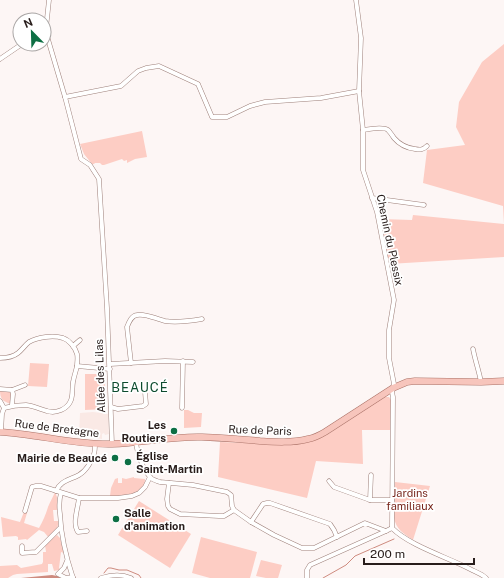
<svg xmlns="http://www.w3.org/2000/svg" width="504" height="578" font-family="'Public Sans',sans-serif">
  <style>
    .built { fill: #fae9e5 }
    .green { fill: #fdcdc4 }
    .water { fill: #ce8b7f }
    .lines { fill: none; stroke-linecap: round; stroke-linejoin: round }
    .stream { stroke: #ce8b7f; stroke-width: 1 }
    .minor-casing { stroke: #9e807a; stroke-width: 5 }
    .primary-casing { stroke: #ab7267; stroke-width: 7 }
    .minor { stroke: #fff; stroke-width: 4 }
    .primary { stroke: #f7c5bc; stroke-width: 6 }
    .poi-dot { fill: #0d6f44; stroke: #fff; stroke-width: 1.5 }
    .labels { text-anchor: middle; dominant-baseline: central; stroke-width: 3.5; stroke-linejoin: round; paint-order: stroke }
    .street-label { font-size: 11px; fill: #281d1b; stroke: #fff }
    .poi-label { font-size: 11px; font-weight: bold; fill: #281d1b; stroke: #fff; text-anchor: end }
    .park-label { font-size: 11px; fill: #78271d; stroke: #fff }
    .quarter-label { font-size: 13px; letter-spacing: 1px; fill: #0d4c2f; stroke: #fff }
  </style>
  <rect width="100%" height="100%" fill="#fdf6f5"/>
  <path class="built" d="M93,412L108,414L109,434L105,435L104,433L102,434V439L79,435L80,413Z"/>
  <g class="green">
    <path d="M504,44V257L389,264L381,219L412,220L413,215L504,224L503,206L423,183L427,150L465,145L456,127L459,102L482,62Z"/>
    <path d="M142,131L147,157L135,159L127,163V160L124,161L122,159L104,165H102L100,163H95L94,164H92L84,154L80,144Z"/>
    <path d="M30,363L49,364L47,387L28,386Z"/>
    <path d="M85,374H105V409L85,410Z"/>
    <path d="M0,390H10L12,393L11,404C2,401 0,399 0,390Z"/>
    <path d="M384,397H389L391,400L390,430H362L363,464L316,461L307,498L218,477L220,442L282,444L308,442L328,434Z"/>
    <path d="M184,410H188L194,413H202L201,427L184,428Z"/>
    <path d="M134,477V478L145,479C146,496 123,496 110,496L111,488L115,479L118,478V483H122V478L126,479Z"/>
    <path d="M395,482L430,486L413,540C404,534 396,529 394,518Z"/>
    <path d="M55,492L57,497V510H53L54,521H58C59,529 54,532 49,538L44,532L39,530L27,540L26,539L18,540V537L16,536L3,537L1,517L20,522L24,512L27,513L24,523L39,528C43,521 46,514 48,507C50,502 53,497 55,492Z"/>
    <path d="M139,501L191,534L170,568L118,535Z"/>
    <path d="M57,535L60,538L64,553L61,552L59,568L60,569L59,570L54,571L52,564H48V572L17,574L13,575L8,578H0V566L17,565L21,568L42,564L43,562V552H46L45,545Z"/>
    <path d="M201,537L257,552L250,578H210L192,573Z"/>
    <path d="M261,560L282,565L278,578H266L256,576Z"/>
  </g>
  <path class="water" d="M52,575L57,576L61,578H21Z"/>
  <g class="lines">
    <g class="stream">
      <path d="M104,573L108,568H111L119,570H127L139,575L141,578"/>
      <path d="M323,578L346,565L355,556L394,539"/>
    </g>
    <g class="minor-casing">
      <g id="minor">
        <path d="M49,0L46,28L47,36L65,97L81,159L90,165L99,179L107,308L112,444"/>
        <path d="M356,0L361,38L359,91L363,130V170L377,212L394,300L389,330V358L394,384L392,392L393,397L392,528C410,546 447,557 470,569C476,572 482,574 486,578"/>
        <path d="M0,59L22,44"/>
        <path d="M65,97L121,86L138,71L146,68L159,66L198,84L212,117H227L250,106L265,102L321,98L359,91"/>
        <path d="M363,130C369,129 383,126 388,130C390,132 392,135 394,138C400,145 406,148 415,149C420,150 423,150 427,146"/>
        <path d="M372,198L424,205"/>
        <path d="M73,346L80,340"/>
        <path d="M473,349C475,360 479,371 481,382"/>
        <path d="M0,358C6,358 13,357 18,353C22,350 25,345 29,342C38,337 53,335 63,338C69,340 75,347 77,354C78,358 77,362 77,366L110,369"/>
        <path d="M131,363L127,327C129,322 131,316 137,315C145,313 156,319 165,321C178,323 190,321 202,319"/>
        <path d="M110,364L165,361L193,362"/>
        <path d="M0,389L12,390L13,394L12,405"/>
        <path d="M12,390L25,385"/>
        <path d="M0,401L4,408L2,414L1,432"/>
        <path d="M111,407L118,409L143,406L146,404L145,392"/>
        <path d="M4,408C11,406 18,405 26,405C34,406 40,409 47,411C56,414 68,409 71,400C73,395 72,388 73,382C74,376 76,371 77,366"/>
        <path d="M182,408L183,361"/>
        <path d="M136,442C137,453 143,470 151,478C153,480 157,481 160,482L193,485L227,492L231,495L232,506L234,510L251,522L274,535L302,548H314L365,523L386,531L392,528"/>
        <path d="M329,481L334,487L370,500H392"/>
        <path d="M169,483L167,499L168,506L170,509L180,514L219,516H224L234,510"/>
        <path d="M56,491C61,480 70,480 79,475C86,471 92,461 94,454C95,451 95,447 95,444"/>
        <path d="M61,493C59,500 59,507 60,514C61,536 66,557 73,578"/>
        <path d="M79,498C78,508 72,524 78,532L87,531"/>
        <path d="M370,500L371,475"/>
        <path d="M25,511L32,487L36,486H41L79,498H118L132,496L139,493L145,487L150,477"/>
        <path d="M251,522L263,504L267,503H270L330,524L334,530L337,537"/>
        <path d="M22,546V553L36,552L60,528"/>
        <path d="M67,561L64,568L58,574L66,578L73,577"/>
        <path d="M101,578C110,575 122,574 131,578"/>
        <path d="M307,578V570L310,565L386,531"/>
      </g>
    </g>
    <g class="primary-casing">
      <path id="primary" d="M0,432C38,434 74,445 112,444C142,443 172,436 202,437C222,438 241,439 260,441C276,442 292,443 308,439C314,438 320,435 325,432L393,388L407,382L415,381L481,382L504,381"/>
    </g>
    <use href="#minor" class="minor"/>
    <use href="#primary" class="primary"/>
  </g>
  <g class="poi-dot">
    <circle cx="174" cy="431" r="4"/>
    <circle cx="115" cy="458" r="4"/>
    <circle cx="128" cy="462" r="4"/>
    <circle cx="116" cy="519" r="4"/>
  </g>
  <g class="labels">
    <g class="street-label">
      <text transform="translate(390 240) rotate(78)">Chemin du Plessix</text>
      <text transform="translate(100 376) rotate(-92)">Allée des Lilas</text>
      <text transform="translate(57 428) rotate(7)">Rue de Bretagne</text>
      <text transform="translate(260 430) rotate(2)">Rue de Paris</text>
    </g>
    <g class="poi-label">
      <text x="166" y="425">Les<tspan x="166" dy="13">Routiers</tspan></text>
      <text x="136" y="456" text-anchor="start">Église<tspan x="136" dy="13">Saint-Martin</tspan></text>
      <text x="107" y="458">Mairie de Beaucé</text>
      <text x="124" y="513" text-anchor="start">Salle<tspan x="124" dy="13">d'animation</tspan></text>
    </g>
    <g class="park-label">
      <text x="410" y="493">Jardins<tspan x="410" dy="13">familiaux</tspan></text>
    </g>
    <g class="quarter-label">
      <text x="140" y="387">BEAUCÉ</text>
    </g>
  </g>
  <g transform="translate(32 32) rotate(337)"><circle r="19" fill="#ffffff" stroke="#a9a5a4"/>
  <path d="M0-3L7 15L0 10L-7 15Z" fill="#0d6f44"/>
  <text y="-6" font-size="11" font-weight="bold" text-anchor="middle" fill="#281d1b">N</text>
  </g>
  <path d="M364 558v6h110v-6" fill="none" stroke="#281d1b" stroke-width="2"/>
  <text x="370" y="558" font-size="12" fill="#281d1b" stroke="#ffffff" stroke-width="3" paint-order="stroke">200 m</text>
</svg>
